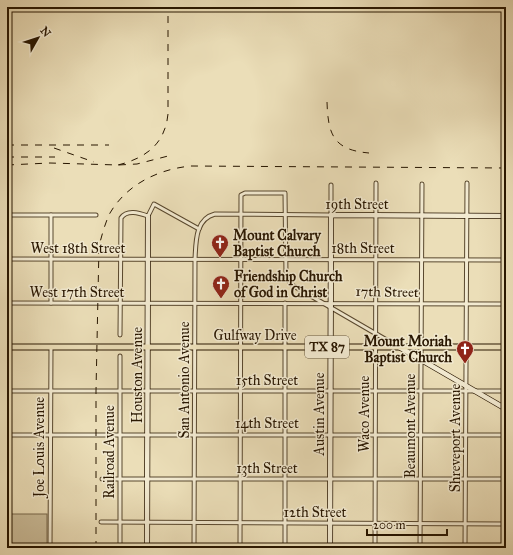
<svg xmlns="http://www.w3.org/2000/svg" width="513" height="555" font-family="'IM FELL Great Primer',serif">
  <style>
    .green { fill: #cabc99; stroke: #79694c }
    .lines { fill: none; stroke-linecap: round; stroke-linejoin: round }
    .street-casing { stroke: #59482e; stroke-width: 5 }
    .secondary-casing { stroke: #281600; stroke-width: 6 }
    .primary-casing { stroke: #281600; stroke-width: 7 }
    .street { stroke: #f2ead1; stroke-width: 3 }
    .secondary { stroke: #f2ead1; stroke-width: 4.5 }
    .primary { stroke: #ebdeb8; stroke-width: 5 }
    .rail { stroke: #281600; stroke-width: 1; stroke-dasharray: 7 7; stroke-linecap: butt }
    .labels { text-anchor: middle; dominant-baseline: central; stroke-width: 3; stroke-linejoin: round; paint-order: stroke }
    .shield { fill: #f2ead1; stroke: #65563f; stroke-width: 1 }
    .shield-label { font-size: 13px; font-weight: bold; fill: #281600 }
    .street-label { font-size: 14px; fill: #281600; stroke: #f2ead1 }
    .poi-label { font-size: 14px; font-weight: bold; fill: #281600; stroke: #f2ead1; text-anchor: start }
  </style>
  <rect width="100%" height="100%" fill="#ebdeb8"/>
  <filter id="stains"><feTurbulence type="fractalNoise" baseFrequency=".005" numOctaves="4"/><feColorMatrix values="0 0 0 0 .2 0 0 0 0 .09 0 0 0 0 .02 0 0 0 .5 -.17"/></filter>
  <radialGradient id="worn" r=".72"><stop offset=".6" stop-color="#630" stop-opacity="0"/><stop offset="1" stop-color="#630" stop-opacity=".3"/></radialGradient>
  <rect class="green" x="7" y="514" width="40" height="34"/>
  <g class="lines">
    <g class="street-casing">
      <g id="street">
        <path d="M7,215H96"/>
        <path d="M7,259L506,260"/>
        <path d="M7,303L506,304"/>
        <path d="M51,303V215"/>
        <path d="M285,303V548"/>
        <path d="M120,335L121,218C127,209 139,213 148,216L154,204L199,229"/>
        <path d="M120,356V548"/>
        <path d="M7,391H506"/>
        <path d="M7,435H506"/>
        <path d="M102,479H506"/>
        <path d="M101,522L506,524"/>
        <path d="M50,548L51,347"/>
        <path d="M194,548L195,259C196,242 195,219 215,214L331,215V185"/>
        <path d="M240,548L241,195L245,193H285L286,275L287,279L292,285L397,346"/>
        <path d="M375,548L376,183"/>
        <path d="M420,548L422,184"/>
        <path d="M465,548L467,183"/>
      </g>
    </g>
    <g class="secondary-casing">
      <g id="secondary">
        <path d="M399,347L506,409"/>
        <path d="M147,548L148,216"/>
        <path d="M330,548L331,215L506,216"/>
      </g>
    </g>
    <g class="primary-casing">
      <path id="primary" d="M7,347H506"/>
    </g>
    <use href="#street" class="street"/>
    <use href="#secondary" class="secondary"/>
    <use href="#primary" class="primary"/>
    <g class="rail">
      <path d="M327,102C328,134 333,150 369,153"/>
      <path d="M7,145H109"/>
      <path d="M54,148L94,162"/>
      <path d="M7,157H55"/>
      <path d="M7,165L50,163L118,165L137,164L172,155"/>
      <path d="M118,165C146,158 165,144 168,114V7"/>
      <path d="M96,548V391L99,246C102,235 105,223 110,213C127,184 159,169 191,166L506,168"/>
    </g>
  </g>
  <defs>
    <g id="church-pin" transform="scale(0.9)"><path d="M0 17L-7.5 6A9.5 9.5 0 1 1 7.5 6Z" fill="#8f2418" stroke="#f2ead1"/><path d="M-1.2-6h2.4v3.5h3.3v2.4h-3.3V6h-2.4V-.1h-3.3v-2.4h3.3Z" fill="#fff"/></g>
  </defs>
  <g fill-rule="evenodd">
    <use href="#church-pin" x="220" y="243"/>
    <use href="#church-pin" x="221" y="284"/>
    <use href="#church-pin" x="465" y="349"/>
  </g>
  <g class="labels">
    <rect class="shield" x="305" y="336" width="44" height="22" rx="3"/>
    <g class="shield-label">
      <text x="327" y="347">TX 87</text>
    </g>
    <g class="street-label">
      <text x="357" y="204">19th Street</text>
      <text x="78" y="248">West 18th Street</text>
      <text x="363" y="248">18th Street</text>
      <text x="77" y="292">West 17th Street</text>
      <text transform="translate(387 292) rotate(1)">17th Street</text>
      <text x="255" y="335">Gulfway Drive</text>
      <text transform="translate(137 375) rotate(-90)">Houston Avenue</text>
      <text transform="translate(184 380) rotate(-90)">San Antonio Avenue</text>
      <text x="267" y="380">15th Street</text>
      <text transform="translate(319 414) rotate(-90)">Austin Avenue</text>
      <text transform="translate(364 414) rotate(-90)">Waco Avenue</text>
      <text x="267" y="423">14th Street</text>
      <text transform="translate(410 426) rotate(-90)">Beaumont Avenue</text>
      <text transform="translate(455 438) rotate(-90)">Shreveport Avenue</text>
      <text transform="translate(39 447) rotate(-90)">Joe Louis Avenue</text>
      <text transform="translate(109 452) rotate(-90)">Railroad Avenue</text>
      <text x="267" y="468">13th Street</text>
      <text x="315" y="512">12th Street</text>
    </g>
    <g class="poi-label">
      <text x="233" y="235">Mount Calvary<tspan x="233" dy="16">Baptist Church</tspan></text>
      <text x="234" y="276">Friendship Church<tspan x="234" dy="16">of God in Christ</tspan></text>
      <text x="452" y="341" text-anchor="end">Mount Moriah<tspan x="452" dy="16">Baptist Church</tspan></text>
    </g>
  </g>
  <rect width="513" height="555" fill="none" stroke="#ebdeb8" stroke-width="24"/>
  <rect x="8" y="8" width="497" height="539" fill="none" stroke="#281600" stroke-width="2"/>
  <rect x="12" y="12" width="489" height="531" fill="none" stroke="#281600"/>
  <g transform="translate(38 38) rotate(51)" stroke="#f2ead1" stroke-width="3" paint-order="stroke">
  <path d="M0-3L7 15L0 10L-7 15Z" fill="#281600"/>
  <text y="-6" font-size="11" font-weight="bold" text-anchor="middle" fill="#281600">N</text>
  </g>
  <path d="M367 529v6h80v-6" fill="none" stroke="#281600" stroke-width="2"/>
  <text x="373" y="529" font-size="12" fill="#281600" stroke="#f2ead1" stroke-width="3" paint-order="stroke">200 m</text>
  <rect width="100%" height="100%" filter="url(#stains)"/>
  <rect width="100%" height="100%" fill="url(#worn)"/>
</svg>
